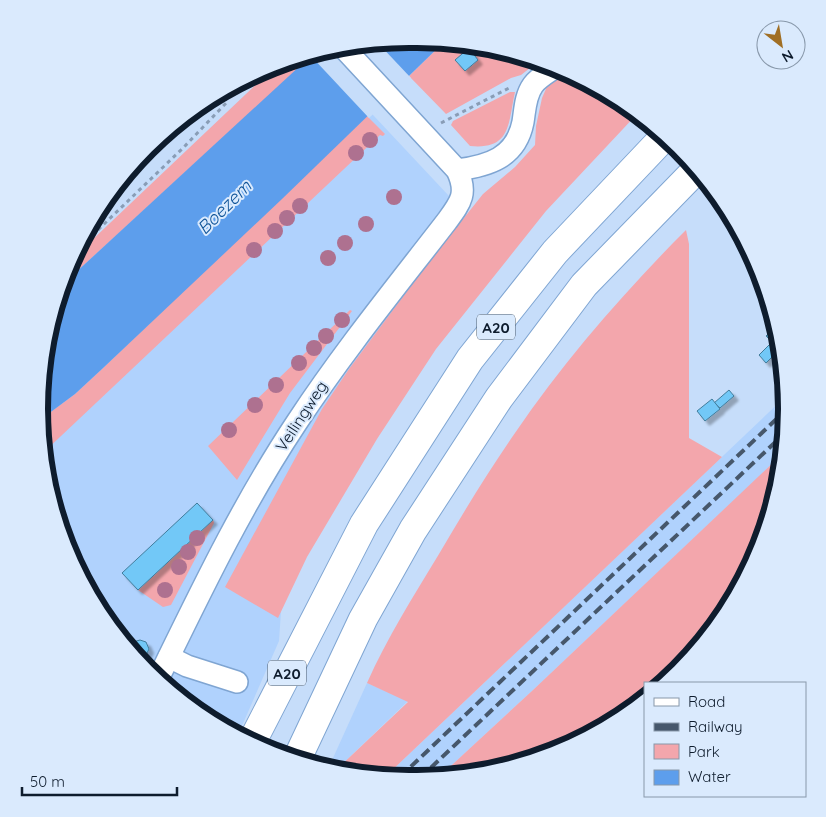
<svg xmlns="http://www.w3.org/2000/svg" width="826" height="817" font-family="Quicksand,sans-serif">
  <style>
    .built { fill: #b0d2fd }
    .green { fill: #f3a6ac }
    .water { fill: #5d9eec }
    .pier { fill: #c6ddfa }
    .building { fill: #72c8f7; stroke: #417c9b; filter: url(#shadow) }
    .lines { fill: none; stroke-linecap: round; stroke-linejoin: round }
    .minor-casing { stroke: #7fa5d2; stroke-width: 24 }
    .highway-casing { stroke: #7fa5d2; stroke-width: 30 }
    .path { stroke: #899db6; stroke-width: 3; stroke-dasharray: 4 4; stroke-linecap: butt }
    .minor { stroke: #fff; stroke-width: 21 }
    .highway { stroke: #fff; stroke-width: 28 }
    .rail { stroke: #46576b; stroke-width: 4; stroke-dasharray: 10 5; stroke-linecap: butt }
    .tree { fill: #ae7190 }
    .labels { text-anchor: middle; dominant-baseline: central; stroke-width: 4; stroke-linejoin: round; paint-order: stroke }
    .shield { fill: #daeafd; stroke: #4b5a6b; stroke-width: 1 }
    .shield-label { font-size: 15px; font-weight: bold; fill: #0e1c2d }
    .street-label { font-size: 16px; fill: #0e1c2d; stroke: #daeafd }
    .water-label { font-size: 18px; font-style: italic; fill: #0e5398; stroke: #daeafd }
    .rim { fill: none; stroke: #0e1c2d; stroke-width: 6 }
  </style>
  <defs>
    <filter id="shadow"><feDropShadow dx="4.5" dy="4.5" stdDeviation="1" flood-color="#0004"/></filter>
  </defs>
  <rect width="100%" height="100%" fill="#c6ddfa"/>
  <g class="built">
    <path d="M359,100L494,244L283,582L279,641L238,735L203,716L147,670L101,614L67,550L46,481L39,409L43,368Z"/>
    <path d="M786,396L787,408L783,454L533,690L440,776L417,778L386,776Z"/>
    <path d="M367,683L408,701L335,771L328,769Z"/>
  </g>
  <g class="green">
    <path d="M444,42L489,46L539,61L521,75L511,78L446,114L409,76Z"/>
    <path d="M309,54L312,56L61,286L71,260L264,77L260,70Z"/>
    <path d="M565,70L623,101L638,113L546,211L436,349L377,439L307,557L278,618L225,587L322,409L349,369L428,263L483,194L515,167L535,145L536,126L542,98L549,82Z"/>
    <path d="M510,92H515C508,124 511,150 470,146L451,125L453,121Z"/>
    <path d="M367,116L385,134L383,136L380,135L43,453L40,420L75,394L102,369Z"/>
    <path d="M686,230L689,244V438L722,457L386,776L335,771L408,702L367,683C387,638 413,597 439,554C463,513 488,472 515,433C564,361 625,291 686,230Z"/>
    <path d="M350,310L352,311L290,393L237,480L208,446Z"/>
    <path d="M777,459L782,463L780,480L759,550L725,614L679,670L663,683H645V698L623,716L559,750L490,771L440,776L533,690Z"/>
    <path d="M213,520L214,523L171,605L163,607L138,590Z"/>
  </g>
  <path class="water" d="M408,39L444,42L282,199L102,369L75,394L40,420L39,409L46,337L61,286L315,52L336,46Z"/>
  <path class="pier" d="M377,42L411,78L369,118L310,55L336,46Z"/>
  <g class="building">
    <path d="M469,48L478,60L465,71L455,60Z"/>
    <path d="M777,325L780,336V349L766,336Z"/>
    <path d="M772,342L780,349L766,363L759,355Z"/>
    <path d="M729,390L734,396L720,408L714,403Z"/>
    <path d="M712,399L720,409L705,421L697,411Z"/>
    <path d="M197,503L213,520L138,590L122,573Z"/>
    <path d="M117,624L133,642L140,640L146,642L149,649L146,655L137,658L114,629Z"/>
  </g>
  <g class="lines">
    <g class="minor-casing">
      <g id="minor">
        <path d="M457,170C488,166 516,158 523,122C525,110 525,96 533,85C539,77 549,72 557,66"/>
        <path d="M169,657L187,666L237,682"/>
        <path d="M158,679C201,591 243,503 297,422C343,352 396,287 447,221C461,202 468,193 457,170L341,45"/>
      </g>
    </g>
    <g class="highway-casing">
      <g id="highway">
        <path d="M252,742L364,524L470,359L555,252L665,136"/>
        <path d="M297,759L363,619L413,530L499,398L584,285L697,169"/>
      </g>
    </g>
    <g class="path">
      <path d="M441,123L509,88"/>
      <path d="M113,188L208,99"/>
      <path d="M75,252L184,147L228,101L220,92"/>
    </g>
    <use href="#minor" class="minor"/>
    <use href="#highway" class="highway"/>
    <g class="rail">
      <path d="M400,777L787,409"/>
      <path d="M420,778L785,433"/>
    </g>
  </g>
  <g class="tree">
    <circle cx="370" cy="140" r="8"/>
    <circle cx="356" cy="153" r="8"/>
    <circle cx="394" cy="197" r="8"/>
    <circle cx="300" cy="206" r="8"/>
    <circle cx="287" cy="218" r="8"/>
    <circle cx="366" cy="224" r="8"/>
    <circle cx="275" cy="231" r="8"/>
    <circle cx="345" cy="243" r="8"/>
    <circle cx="254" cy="250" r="8"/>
    <circle cx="328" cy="258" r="8"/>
    <circle cx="342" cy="320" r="8"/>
    <circle cx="326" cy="336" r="8"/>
    <circle cx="314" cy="348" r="8"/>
    <circle cx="299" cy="363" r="8"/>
    <circle cx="276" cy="385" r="8"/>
    <circle cx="255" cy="405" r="8"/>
    <circle cx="229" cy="430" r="8"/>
    <circle cx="197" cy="538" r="8"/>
    <circle cx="188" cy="552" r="8"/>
    <circle cx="179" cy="567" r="8"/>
    <circle cx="165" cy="590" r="8"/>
  </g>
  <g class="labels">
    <g class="shield">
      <rect x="477" y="314.5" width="38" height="25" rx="4"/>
      <rect x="268" y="660.5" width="38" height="25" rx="4"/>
    </g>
    <g class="shield-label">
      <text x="496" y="327">A20</text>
      <text x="287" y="673">A20</text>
    </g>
    <g class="street-label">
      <text transform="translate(301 416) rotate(-57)">Veilingweg</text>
    </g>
    <g class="water-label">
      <text transform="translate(224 207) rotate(-45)">Boezem</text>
    </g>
  </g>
  <path d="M0 0H826V817H0ZM409 48H417A361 361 0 0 1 778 409V409A361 361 0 0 1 417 770H409A361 361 0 0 1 48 409V409A361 361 0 0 1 409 48Z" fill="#daeafd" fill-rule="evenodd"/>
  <path class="rim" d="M409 48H417A361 361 0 0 1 778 409V409A361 361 0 0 1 417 770H409A361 361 0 0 1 48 409V409A361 361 0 0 1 409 48Z"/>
  <rect x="644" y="682" width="162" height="115" fill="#daeafd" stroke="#8898aa"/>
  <rect x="654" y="698" width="25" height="8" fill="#ffffff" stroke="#8898aa"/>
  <text x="688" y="707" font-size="15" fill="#0e1c2d">Road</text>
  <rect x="654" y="723" width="25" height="8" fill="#46576b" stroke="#8898aa"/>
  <text x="688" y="732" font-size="15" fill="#0e1c2d">Railway</text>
  <rect x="654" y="744" width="25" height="15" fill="#f3a6ac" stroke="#8898aa"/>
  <text x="688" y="757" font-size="15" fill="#0e1c2d">Park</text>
  <rect x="654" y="770" width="25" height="15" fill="#5d9eec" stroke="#8898aa"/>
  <text x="688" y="782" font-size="15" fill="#0e1c2d">Water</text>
  <g transform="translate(781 45) rotate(149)"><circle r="24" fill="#daeafd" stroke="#8898aa"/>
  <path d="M0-4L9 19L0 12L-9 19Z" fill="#a06f24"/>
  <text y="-8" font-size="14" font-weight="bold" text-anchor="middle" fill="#0e1c2d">N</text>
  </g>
  <path d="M22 787v8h155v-8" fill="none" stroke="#0e1c2d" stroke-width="2.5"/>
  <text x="30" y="787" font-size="15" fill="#0e1c2d" stroke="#daeafd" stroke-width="4" paint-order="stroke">50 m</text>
</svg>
